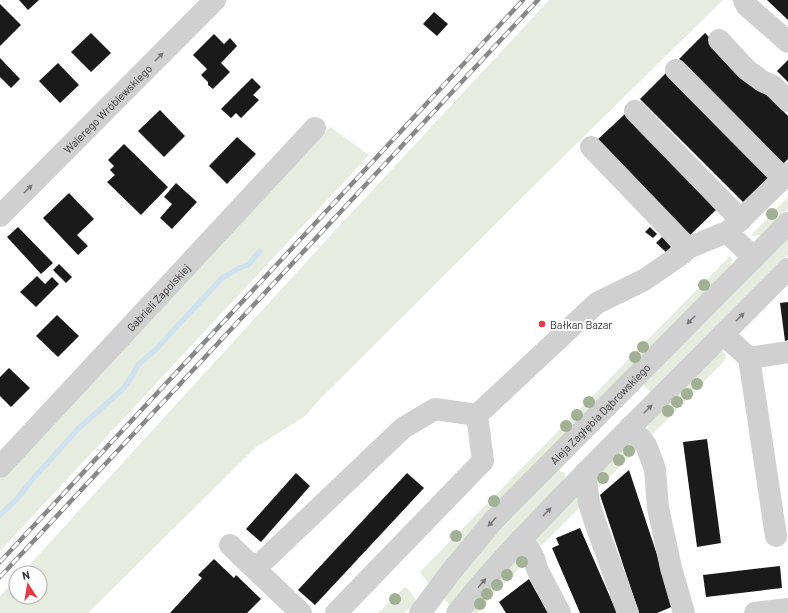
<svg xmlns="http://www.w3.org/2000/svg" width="788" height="613" font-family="Barlow,sans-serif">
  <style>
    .green { fill: #e6ecdf }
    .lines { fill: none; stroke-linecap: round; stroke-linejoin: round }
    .stream { stroke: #cfe2ee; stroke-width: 5.5 }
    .building { fill: #1a1a1a }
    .minor { stroke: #d0d0d0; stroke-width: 22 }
    .rail-casing { stroke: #888; stroke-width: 4.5 }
    .rail { stroke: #fff; stroke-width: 3; stroke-dasharray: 9; stroke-linecap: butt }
    .tree { fill: #a2b095 }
    .oneway { fill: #7a7a7a }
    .poi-dot { fill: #e63946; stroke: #fff; stroke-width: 1.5 }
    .labels { text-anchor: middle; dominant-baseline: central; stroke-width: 4; stroke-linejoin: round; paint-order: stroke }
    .street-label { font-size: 11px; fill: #333; stroke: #fff }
    .poi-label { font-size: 11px; fill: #333; stroke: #fff; text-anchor: start }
  </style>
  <rect width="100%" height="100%" fill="#fff"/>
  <g class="green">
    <path d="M549,0H723L575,145L321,398L304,417L256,447L88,613H0V596L16,579V597H40V573H22L330,236Z"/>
    <path d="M330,127L369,155L0,551V479Z"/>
    <path d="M788,197V209L761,235L753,236L751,235Z"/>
    <path d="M788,236V255L651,392L642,384Z"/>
    <path d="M730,256L732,260L730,267L429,584L420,572Z"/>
    <path d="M723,351L726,356L724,361L649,438L646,432L650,422L719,353Z"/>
    <path d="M631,442L640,447L593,493L594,481L598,474Z"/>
    <path d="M558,471L564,472L566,477L450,605L443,598L496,534Z"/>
    <path d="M581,492L584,503L542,545L538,546L532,542Z"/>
    <path d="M521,554L527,561L495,592L477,613H469Z"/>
    <path d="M404,588H407L417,601L404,613H378Z"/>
  </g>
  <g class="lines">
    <path class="stream" d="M0,515L17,499L31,481L78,429L123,389L134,373L137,366L156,349L222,278L239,268L248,265L260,251"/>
  </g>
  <g class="building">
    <path d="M19,0H39L28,10Z"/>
    <path d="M767,0H788V20Z"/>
    <path d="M0,4L21,25L0,46Z"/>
    <path d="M434,12L448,24L437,36L423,24Z"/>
    <path d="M91,33L111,53L91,72L71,52Z"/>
    <path d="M705,33L788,116V159L783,164L679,59Z"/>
    <path d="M214,34L224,44L230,38L237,46L221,63L230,72L213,89L208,85V82L201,75L207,69L193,55Z"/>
    <path d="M0,58L20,79L11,88L0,77Z"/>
    <path d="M788,60V82L777,71Z"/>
    <path d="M58,63L79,85L60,103L39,81Z"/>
    <path d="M666,73L771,177L745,204L640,99Z"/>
    <path d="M252,78L261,87L253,95L259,100L241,118L236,113L231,118L221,109Z"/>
    <path d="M160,110L185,136L164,157L138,131Z"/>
    <path d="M625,114L716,210L688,237L596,141Z"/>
    <path d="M237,137L256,154L227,184L209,166Z"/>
    <path d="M124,144L168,187L141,215L107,182L115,175L110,170L114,166L108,160Z"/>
    <path d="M176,183L197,202L172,229L160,218L172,204L164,197Z"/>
    <path d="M69,193L94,219L77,235L88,246L78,255L43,218Z"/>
    <path d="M18,227L53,263L41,274L7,237Z"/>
    <path d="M650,227L657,234L653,238L645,232Z"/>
    <path d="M662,237L671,247L666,252L656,243Z"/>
    <path d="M59,264L72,277L66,283L53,270Z"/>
    <path d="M37,276L45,284L52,277L59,284L36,307L20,292Z"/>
    <path d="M788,302V340L785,341L780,303Z"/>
    <path d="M57,315L79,336L58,357L36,336Z"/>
    <path d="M9,368L30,388L11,407L0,396V377Z"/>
    <path d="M707,439L721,543L697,547L683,442Z"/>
    <path d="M629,470L674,606L657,613H639L600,495Z"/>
    <path d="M296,473L310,486L261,542L246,529Z"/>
    <path d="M407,473L424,488L315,605L298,590Z"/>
    <path d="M580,528L617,613H580L552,548L559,545L556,538Z"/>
    <path d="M214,559L234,578L236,575L261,599L247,613H170L202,578L198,575Z"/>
    <path d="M780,566L782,588L706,597L703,575Z"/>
    <path d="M529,579L548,613H506L499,602Z"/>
  </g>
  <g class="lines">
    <g class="minor">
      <path d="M744,0L747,6L788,42"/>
      <path d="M719,40L747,70L762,81L773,86L788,101"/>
      <path d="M676,70L783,178"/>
      <path d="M635,111L741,220"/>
      <path d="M591,147L688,248"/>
      <path id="s1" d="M0,216L215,0"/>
      <path d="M730,230L788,173"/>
      <path d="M723,334L749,358L788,352"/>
      <path d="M749,358L776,536"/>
      <path d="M630,427L646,445L655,469L658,508L671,568L684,613"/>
      <path id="s2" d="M0,467L315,128"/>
      <path d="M585,473L589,503L596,525L628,613"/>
      <path d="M520,540L529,549L534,558L537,569L560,613"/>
      <path d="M230,545L301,613"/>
      <path d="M255,569L403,428L435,409L477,415"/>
      <path d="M336,613L483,461L477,415L597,303L644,280L682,254L688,248L727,232L754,258"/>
      <path id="s3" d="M420,613L450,573L493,521L788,223"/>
      <path d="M457,613C497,562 543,517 588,470C654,403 721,336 788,269"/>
      <path d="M755,613L788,609"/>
    </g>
    <g class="rail-casing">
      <g id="rail">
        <path d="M0,562L523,0"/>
        <path d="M0,577L538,0"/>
      </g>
    </g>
    <use href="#rail" class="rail"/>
  </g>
  <g class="tree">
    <circle cx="772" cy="214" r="6"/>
    <circle cx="704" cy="285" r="6"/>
    <circle cx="643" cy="347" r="6"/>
    <circle cx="635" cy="357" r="6"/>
    <circle cx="697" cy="384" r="6"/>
    <circle cx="687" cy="394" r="6"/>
    <circle cx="589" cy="402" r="6"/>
    <circle cx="677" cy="402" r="6"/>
    <circle cx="668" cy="411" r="6"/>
    <circle cx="577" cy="415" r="6"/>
    <circle cx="566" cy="426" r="6"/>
    <circle cx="629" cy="451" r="6"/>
    <circle cx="619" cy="460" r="6"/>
    <circle cx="603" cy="478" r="6"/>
    <circle cx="494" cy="501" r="6"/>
    <circle cx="456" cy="536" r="6"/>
    <circle cx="522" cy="562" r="6"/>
    <circle cx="507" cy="575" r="6"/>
    <circle cx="497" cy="585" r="6"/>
    <circle cx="487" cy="594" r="6"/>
    <circle cx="395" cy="599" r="6"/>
    <circle cx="480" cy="604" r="6"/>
  </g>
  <defs><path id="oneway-solid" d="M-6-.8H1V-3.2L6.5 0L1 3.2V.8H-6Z"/></defs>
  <g class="oneway">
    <use href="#oneway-solid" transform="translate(159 57) rotate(-45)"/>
    <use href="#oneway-solid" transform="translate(28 189) rotate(-45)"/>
    <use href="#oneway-solid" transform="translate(740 317) rotate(-45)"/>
    <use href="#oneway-solid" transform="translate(691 320) rotate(135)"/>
    <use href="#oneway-solid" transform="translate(648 409) rotate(-45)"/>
    <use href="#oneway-solid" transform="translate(547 512) rotate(-46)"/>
    <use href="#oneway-solid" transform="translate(492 522) rotate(132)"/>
    <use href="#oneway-solid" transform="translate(482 583) rotate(-49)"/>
  </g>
  <circle class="poi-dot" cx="542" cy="324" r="4"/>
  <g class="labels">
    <g class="street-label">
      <text stroke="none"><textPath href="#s1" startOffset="152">Walerego Wróblewskiego</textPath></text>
      <text stroke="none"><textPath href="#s2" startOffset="232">Gabrieli Zapolskiej</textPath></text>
      <text stroke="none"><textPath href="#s3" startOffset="269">Aleja Zagłębia Dąbrowskiego</textPath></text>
    </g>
    <g class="poi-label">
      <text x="550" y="324">Bałkan Bazar</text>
    </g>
  </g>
  <g transform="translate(28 585) rotate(348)"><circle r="19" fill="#ffffff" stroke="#adadad"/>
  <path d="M0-3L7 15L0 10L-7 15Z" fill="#e63946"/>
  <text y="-6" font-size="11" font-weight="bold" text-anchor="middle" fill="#333333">N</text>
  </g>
</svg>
